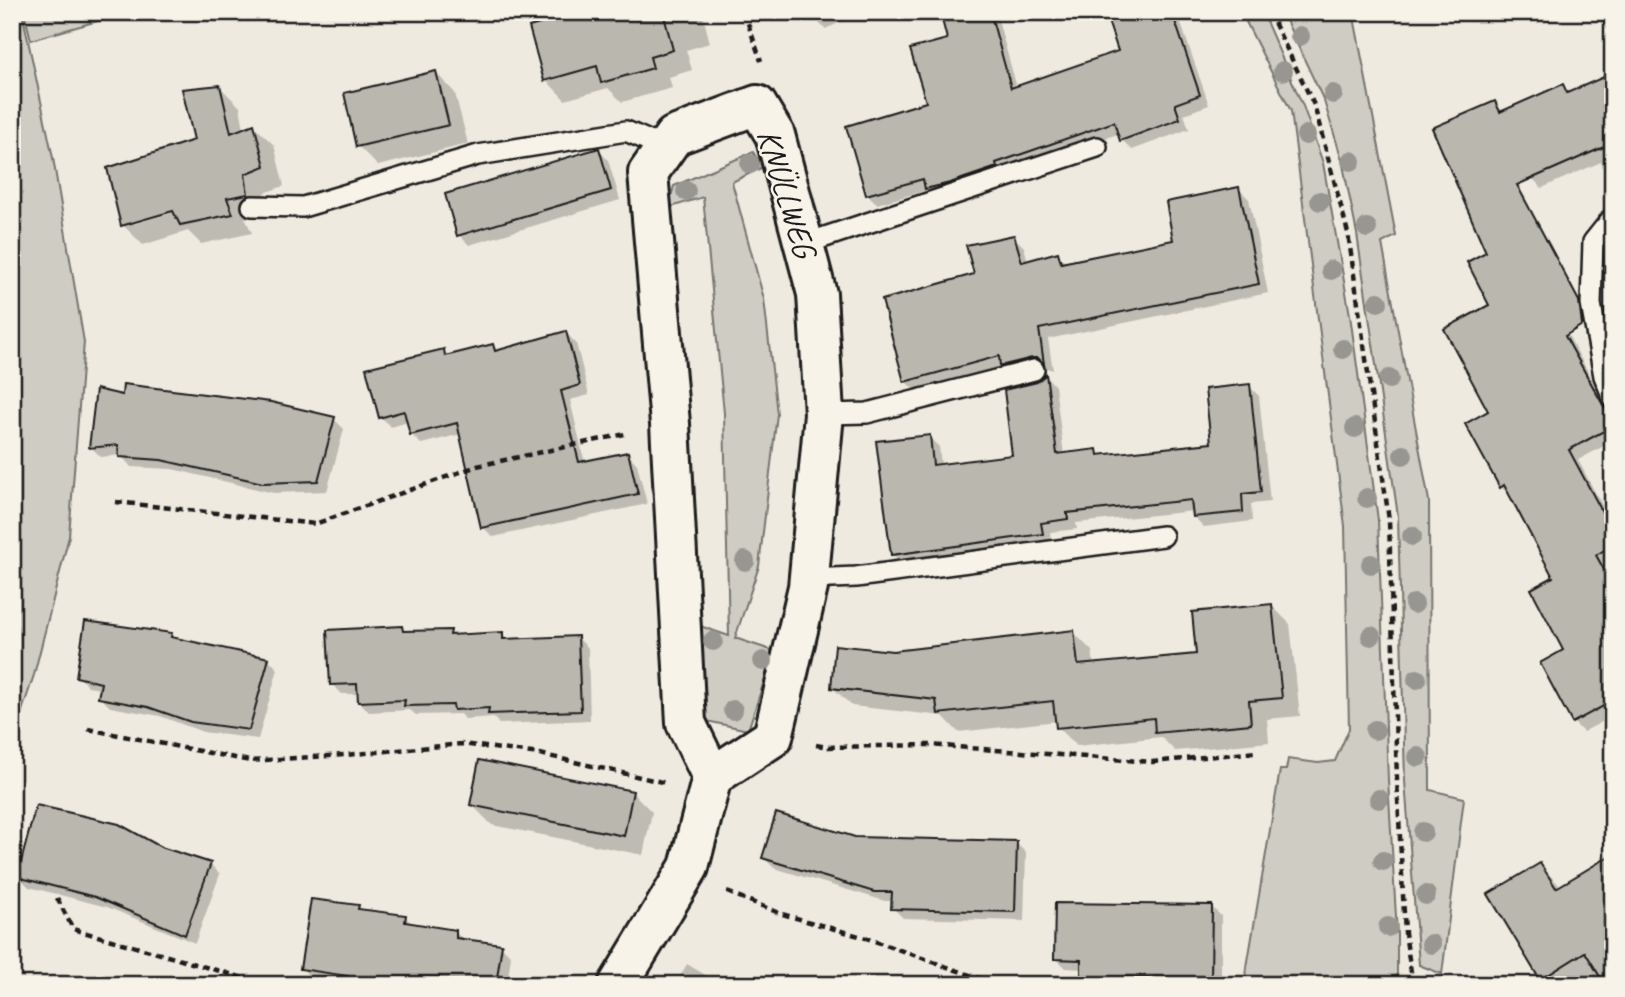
<svg xmlns="http://www.w3.org/2000/svg" width="1625" height="997" font-family="Caveat,sans-serif">
  <style>
    .green { fill: #cfccc3; stroke: #767470; stroke-width: 2 }
    .shadow { fill: #0003; fill-rule: evenodd }
    .building { fill: #bab7af; stroke: #1c1c1c; stroke-width: 2 }
    .lines { fill: none; stroke-linecap: round; stroke-linejoin: round }
    .lane-casing { stroke: #1c1c1c; stroke-width: 24 }
    .street-casing { stroke: #1c1c1c; stroke-width: 44 }
    .path { stroke: #1c1c1c; stroke-width: 4.5; stroke-dasharray: 7 5; stroke-linecap: butt }
    .lane { stroke: #f7f3e8; stroke-width: 19 }
    .street { stroke: #f7f3e8; stroke-width: 38 }
    .tree { fill: #989690 }
    .labels { text-anchor: middle; dominant-baseline: central; stroke-width: 5; stroke-linejoin: round; paint-order: stroke }
    .street-label { font-size: 33px; fill: #1c1c1c; stroke: #f7f3e8 }
  </style>
  <rect width="100%" height="100%" fill="#eeeae0"/>
  <filter id="ink" filterUnits="userSpaceOnUse"><feTurbulence type="fractalNoise" baseFrequency=".0143" numOctaves="2"/><feDisplacementMap in="SourceGraphic" scale="14" xChannelSelector="R" yChannelSelector="G"/><feConvolveMatrix kernelMatrix="1 2 1 2 8 2 1 2 1" color-interpolation-filters="sRGB"/></filter>
  <g filter="url(#ink)">
    <g class="green">
      <path d="M12,12H22L53,158L84,342L69,536L34,675L12,741Z"/>
      <path d="M24,12H129L31,40Z"/>
      <path d="M1241,12H1262L1303,106L1323,163L1350,315L1378,520L1388,780L1397,934V985H1244L1280,770H1286L1288,759L1318,763L1335,761L1349,729L1345,526L1291,111Z"/>
      <path d="M1282,12H1353L1396,236L1382,243L1429,501L1430,790L1464,798L1442,974L1419,965L1405,781L1398,516L1357,234L1342,160L1324,101Z"/>
      <path d="M753,152L763,167L732,182L764,299L777,414L759,566L735,638L774,651L748,730L702,720L700,626L729,636L724,413L703,197L668,208L674,186Z"/>
    </g>
    <g class="shadow">
      <path d="M588,12H702L710,43L686,50L692,70L669,77L672,88L622,102L608,88L565,100L546,80Z"/>
      <path d="M808,12H865L825,29Z"/>
      <path d="M964,12H993L997,16L1017,88L1120,52L1107,12H1177L1209,105L1184,114L1189,129L1132,150L1122,140L1120,133L937,199L928,190L877,204L867,194L928,104L949,40Z"/>
      <path d="M436,73L455,93L468,144L378,166L358,146Z"/>
      <path d="M1613,75V169L1609,171L1601,162L1542,188L1532,178L1494,103L1504,112L1563,86L1570,94Z"/>
      <path d="M220,87L240,107L244,129L254,126L274,145L284,186L264,193L267,213L245,218L252,233L201,244L188,231L143,245L123,225L196,141ZM181,206L182,210L134,224V220Z"/>
      <path d="M598,150L608,160L620,200L469,245L459,235Z"/>
      <path d="M1239,189L1249,199L1268,293L1048,339L1053,370L1043,367L1012,375L1004,367L915,391L905,381L976,275L1014,237L1024,247L1028,262L1057,254L1067,264L1175,241Z"/>
      <path d="M1522,250L1613,418V441L1578,460L1613,526V561L1605,565L1613,580V716L1583,732L1573,722L1555,578L1511,497L1501,487L1490,412L1492,305Z"/>
      <path d="M566,333L576,343L589,395L570,400L585,463L627,453L637,464L647,504L493,537L483,527L461,434L421,444L411,434L408,422L391,427L381,417L443,351L449,356L493,346L499,351Z"/>
      <path d="M1046,376L1055,386L1064,455L1096,450L1102,457L1213,445L1249,386L1259,396L1270,502L1251,504L1252,521L1204,527L1194,517V511L1076,523L1077,529L1050,532L1052,543L903,564L893,554L929,437L939,447L941,465L1014,456L1038,383Z"/>
      <path d="M334,419L344,429L327,491L274,493L172,469L131,467L121,455L101,457L91,447Z"/>
      <path d="M1272,606L1290,624L1300,716L1267,719L1269,742L1175,751L1161,737L1077,746L1058,727L1057,721L958,732L943,716L852,706L833,688L893,653L1073,632L1092,651L1094,666L1198,656Z"/>
      <path d="M86,623L172,635L176,640L268,659L278,669L258,739L203,732L160,716L110,707L100,697L101,690L88,686L78,676Z"/>
      <path d="M402,628L407,633L450,632L455,636L503,634L509,641L578,638L588,648L590,720L499,724L493,717L465,719L461,714L416,715L410,710L369,712L359,702V694H342L332,684Z"/>
      <path d="M632,792L652,812L643,855L492,825L472,805Z"/>
      <path d="M855,839L1016,843L1026,853L1024,921L903,918L893,908V901H885L774,868L764,858Z"/>
      <path d="M161,848L210,864L220,874L195,943L107,907L29,887L19,877Z"/>
      <path d="M1540,865L1561,887L1603,973L1583,985H1547L1541,978Z"/>
      <path d="M1211,906L1221,916V985H1091L1082,976L1083,969L1066,968L1056,958Z"/>
      <path d="M358,907L362,911L405,917L413,925L455,932L465,941L501,946L511,956L507,985H305L308,975L302,968Z"/>
      <path d="M687,964L722,985H675Z"/>
    </g>
    <g class="building">
      <path d="M581,12H663L673,50L650,57L653,68L601,83L597,66L544,81L529,27Z"/>
      <path d="M940,12H990L1011,88L1118,51L1105,12H1172L1200,95L1175,104L1180,119L1120,141L1114,122L996,163L997,167L950,183L925,189L923,179L866,195L846,126L926,102L910,49L947,39Z"/>
      <path d="M436,71L449,125L356,147L344,93Z"/>
      <path d="M1613,73V143L1517,185L1579,301L1582,325L1565,336L1613,423V426L1569,450L1613,532V545L1596,555L1613,586V701L1572,723L1540,663L1563,650L1531,589L1553,577L1504,485L1500,488L1465,424L1488,411L1444,329L1489,305L1467,262L1486,252L1432,128L1495,101L1500,112L1563,84L1567,93Z"/>
      <path d="M220,85L231,133L254,124L265,166L245,174L248,194L227,198L233,214L180,225L173,211L121,226L107,168L194,140L182,89Z"/>
      <path d="M599,148L611,190L457,236L445,194Z"/>
      <path d="M1239,187L1259,284L1039,329L1044,364L1038,358H1032L1000,366L999,356L904,382L882,300L974,274L966,245L1014,235L1022,262L1058,252L1061,263L1173,240L1166,202Z"/>
      <path d="M566,331L580,385L561,391L579,462L628,452L638,494L481,528L457,423L410,435L404,411L379,418L366,368L444,349L445,356L493,344L495,351Z"/>
      <path d="M1046,374L1057,454L1097,449L1098,455L1211,443L1205,389L1250,384L1261,492L1242,494L1243,512L1193,517L1191,500L1067,513L1068,519L1041,523L1043,534L891,555L876,441L930,435L933,465L1012,455L1004,390L1037,382Z"/>
      <path d="M123,384L271,402L335,417L318,481L263,483L161,460L119,457L118,445L89,448L96,389L122,395Z"/>
      <path d="M1272,604L1282,698L1249,701L1251,724L1155,733L1154,718L1056,728L1053,701L938,714L936,700L831,688L835,645L893,651L1074,630L1078,665L1196,654L1192,612Z"/>
      <path d="M85,621L172,633L171,637L269,658L249,730L191,722L148,707L98,698L101,683L76,677Z"/>
      <path d="M402,626L403,631L451,630L450,635L503,632V639L578,636L581,711L488,714L489,708L454,710L453,705L404,706L405,700L358,702L357,684L330,685L327,630Z"/>
      <path d="M479,760L633,791L624,836L470,805Z"/>
      <path d="M36,805L119,824L161,847L211,863L185,935L95,897L17,877Z"/>
      <path d="M776,813L855,837L1017,841L1015,912L891,909L892,892H874L762,858Z"/>
      <path d="M1613,854V985H1605L1585,952L1540,980L1488,894L1540,863L1556,888Z"/>
      <path d="M311,899L359,905L358,909L406,915L405,922L456,930V938L502,944L496,985H348V976L300,969Z"/>
      <path d="M1055,903L1212,905L1211,979L1081,977V960L1054,959Z"/>
    </g>
    <g class="lines">
      <g class="lane-casing">
        <g id="lane">
          <path d="M252,206L303,207L478,155L626,131L665,148"/>
          <path d="M1613,217L1593,242L1591,304L1604,376L1613,398"/>
          <path d="M804,244L1097,147"/>
          <path d="M824,414L867,413L1034,370"/>
          <path d="M809,579L856,577L1163,536"/>
        </g>
      </g>
      <g class="street-casing">
        <path id="street" d="M618,985L689,867L712,777L686,723L670,424L648,173L674,136L757,105L775,135L817,294L824,414L808,587L773,737L712,777"/>
      </g>
      <g class="path">
        <path d="M744,12L761,61"/>
        <path d="M1269,12L1314,105L1348,233L1389,520L1397,780L1405,933L1413,985"/>
        <path d="M116,502L315,524L477,466L625,434"/>
        <path d="M88,729L250,761L345,755L462,744L540,754L666,783"/>
        <path d="M816,745L828,747L930,745L1152,762L1257,752"/>
        <path d="M727,892L782,914L866,938L998,985"/>
        <path d="M57,898L73,929L237,976L259,985"/>
      </g>
      <use href="#lane" class="lane"/>
      <use href="#street" class="street"/>
    </g>
    <g class="tree">
      <circle cx="1300" cy="36" r="10"/>
      <circle cx="1283" cy="71" r="10"/>
      <circle cx="1333" cy="94" r="10"/>
      <circle cx="1306" cy="135" r="10"/>
      <circle cx="1351" cy="161" r="10"/>
      <circle cx="750" cy="164" r="10"/>
      <circle cx="686" cy="191" r="10"/>
      <circle cx="1320" cy="201" r="10"/>
      <circle cx="1367" cy="228" r="10"/>
      <circle cx="1331" cy="270" r="10"/>
      <circle cx="1378" cy="302" r="10"/>
      <circle cx="1343" cy="349" r="10"/>
      <circle cx="1389" cy="379" r="10"/>
      <circle cx="1355" cy="428" r="10"/>
      <circle cx="1403" cy="455" r="10"/>
      <circle cx="1367" cy="498" r="10"/>
      <circle cx="1412" cy="536" r="10"/>
      <circle cx="745" cy="561" r="10"/>
      <circle cx="1371" cy="564" r="10"/>
      <circle cx="1414" cy="604" r="10"/>
      <circle cx="1371" cy="636" r="10"/>
      <circle cx="713" cy="641" r="10"/>
      <circle cx="763" cy="661" r="10"/>
      <circle cx="1417" cy="679" r="10"/>
      <circle cx="733" cy="710" r="10"/>
      <circle cx="1375" cy="730" r="10"/>
      <circle cx="1418" cy="757" r="10"/>
      <circle cx="1379" cy="799" r="10"/>
      <circle cx="1423" cy="832" r="10"/>
      <circle cx="1383" cy="861" r="10"/>
      <circle cx="1426" cy="895" r="10"/>
      <circle cx="1388" cy="927" r="10"/>
      <circle cx="1431" cy="944" r="10"/>
    </g>
  </g>
  <g class="labels">
    <g class="street-label">
      <text transform="translate(787 193) rotate(73)">KNÜLLWEG</text>
    </g>
  </g>
  <rect width="1625" height="997" fill="none" stroke="#f7f3e8" stroke-width="42"/>
  <rect x="21" y="21" width="1583" height="955" fill="none" stroke="#1c1c1c" stroke-width="2.5" filter="url(#ink)"/>
</svg>
